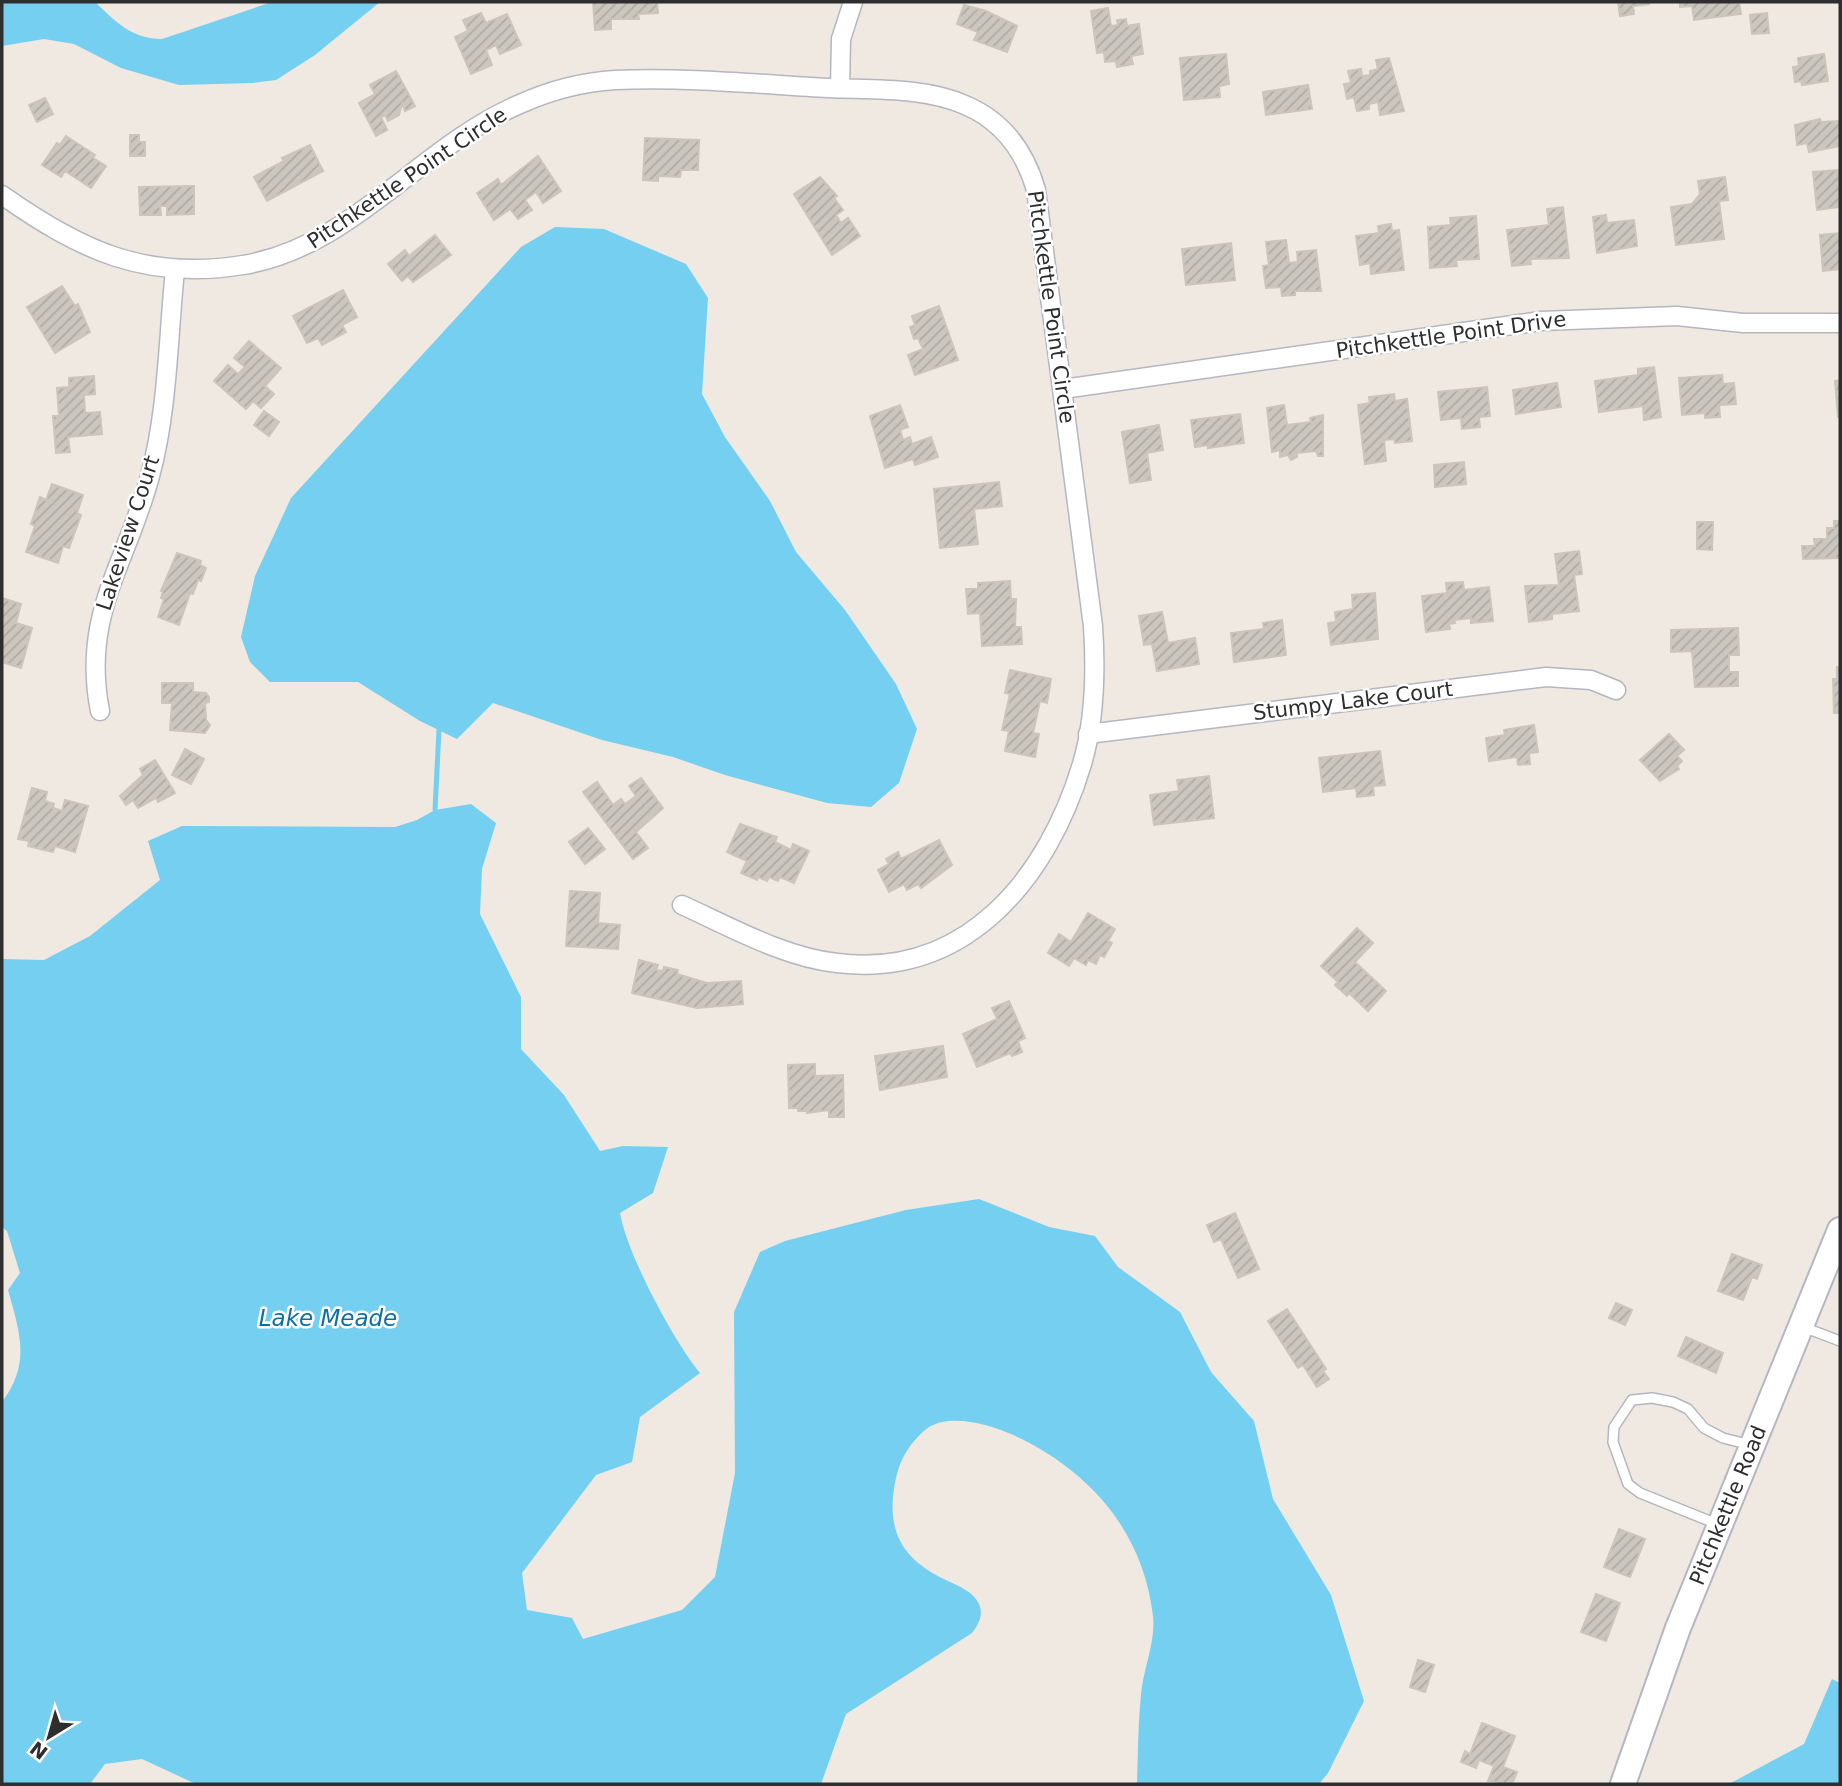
<svg xmlns="http://www.w3.org/2000/svg" width="1842" height="1786" font-family="'DejaVu Sans',sans-serif">
  <style>
    .water { fill: #75cff0 }
    .lines { fill: none; stroke-linecap: round; stroke-linejoin: round }
    .stream { stroke: #75cff0; stroke-width: 5 }
    .building { fill: url(#building-hatch); stroke: #cbc5ba; stroke-width: 2 }
    .lane-casing { stroke: #b4b7c1; stroke-width: 12 }
    .street-casing { stroke: #b4b7c1; stroke-width: 21 }
    .secondary-casing { stroke: #b4b7c1; stroke-width: 28 }
    .lane { stroke: #fff; stroke-width: 9 }
    .street { stroke: #fff; stroke-width: 18 }
    .secondary { stroke: #fff; stroke-width: 24 }
    .labels { text-anchor: middle; dominant-baseline: central; stroke-width: 5; stroke-linejoin: round; paint-order: stroke }
    .street-label { font-size: 21px; fill: #2e2e2e; stroke: #fff }
    .water-label { font-size: 23px; font-style: italic; fill: #0d6fa3; stroke: #fff }
  </style>
  <defs>
    <pattern id="building-hatch" width="6" height="6" patternUnits="userSpaceOnUse" patternTransform="scale(1.75)"><rect width="6" height="6" fill="#cbc7bf"/><path d="M-1 1l2-2M0 6l6-6M5 7l2-2" fill="none" stroke="#afaba4"/></pattern>
  </defs>
  <rect width="100%" height="100%" fill="#efe9e1"/>
  <g class="water">
    <path d="M2,2H95C116,22 132,39 162,39L272,2H380L315,55L276,80L253,83L179,85L121,68L74,44L44,39L2,46Z"/>
    <path d="M555,227L604,229L686,264L708,298L702,394L725,437L770,501L796,552L845,610L896,684L917,729L899,783L871,807L827,803L725,775L673,757L602,740L493,703L457,739L420,721L358,682H270L250,662L241,637L255,576L291,498L521,247Z"/>
    <path d="M471,804L496,823L482,869L480,914L521,997V1049L564,1095L600,1151L623,1146L668,1147L653,1193L620,1213C627,1254 673,1340 700,1373L640,1417L632,1462L596,1475L522,1573L527,1610L572,1618L583,1639L682,1610L715,1577L735,1473L734,1312L760,1252L785,1241L906,1210L979,1199L1049,1227L1095,1236L1118,1267L1180,1312L1211,1372L1254,1421L1273,1499L1331,1595L1364,1701L1328,1773L1319,1784H1137C1138,1754 1138,1724 1141,1694C1143,1670 1156,1641 1153,1616C1143,1530 1088,1469 1011,1434C988,1424 946,1412 925,1430C905,1448 898,1464 894,1489C887,1534 905,1561 946,1580C958,1586 973,1591 979,1604C984,1615 978,1625 972,1633L846,1714L821,1784H196L142,1759L105,1764L90,1784H2V1402C31,1363 20,1333 8,1290L20,1273L7,1231L2,1227V959L44,960L90,936L160,880L148,841L182,826L395,827L417,820L435,810Z"/>
    <path d="M1832,1679L1840,1683V1784H1729L1804,1744Z"/>
  </g>
  <g class="lines">
    <path class="stream" d="M435,810L439,730"/>
  </g>
  <g class="building">
    <path d="M593,2H657L658,13L638,14L639,19H611V29L595,30Z"/>
    <path d="M1618,2H1649V4L1633,6L1634,14L1620,16Z"/>
    <path d="M1680,2H1739L1741,14L1694,20L1692,6L1680,7Z"/>
    <path d="M964,5L986,11L1017,26L1007,52L974,40L978,32L957,24Z"/>
    <path d="M1108,8L1111,26L1118,25L1117,20L1126,19L1127,26L1139,24L1143,54L1131,56L1133,64L1117,67L1116,61L1105,62L1104,52L1097,53L1091,11Z"/>
    <path d="M481,13L486,23L507,14L521,45L500,54L496,45L486,50L492,65L471,74L455,37L468,31L463,20Z"/>
    <path d="M1767,13L1769,33L1752,34L1750,15Z"/>
    <path d="M1226,54L1229,84L1219,86L1220,97L1184,100L1180,58Z"/>
    <path d="M1824,54L1828,81L1802,85L1801,81L1795,82L1793,67L1799,66L1798,58Z"/>
    <path d="M1389,58L1404,111L1380,115L1378,102L1369,104V109L1357,111L1354,97L1347,99L1344,84L1351,83L1348,71L1361,69L1362,76L1370,75V71L1378,69L1376,60Z"/>
    <path d="M396,71L415,106L405,111L402,103L399,115L388,121L385,115L381,117L387,130L376,136L359,103L375,94L370,85Z"/>
    <path d="M1308,85L1312,109L1266,115L1263,92Z"/>
    <path d="M45,98L53,114L37,122L29,105Z"/>
    <path d="M1820,119L1821,122L1840,121V146L1809,152L1807,143L1797,145L1795,125Z"/>
    <path d="M130,135H139V142H145V156H130Z"/>
    <path d="M66,136L95,155L93,158L106,166L91,188L65,171L61,177L42,165L57,143L60,145Z"/>
    <path d="M645,138L699,140L698,170H681L680,177L658,176V181L643,180Z"/>
    <path d="M310,145L323,171L267,201L254,177L284,161L282,158Z"/>
    <path d="M538,156L561,191L543,203L536,192L525,200L532,210L518,219L510,209L494,220L477,193L498,179L501,185Z"/>
    <path d="M1839,170L1840,207L1817,210L1813,172Z"/>
    <path d="M820,177L837,196L834,198L843,210L836,215L841,223L848,218L860,236L832,255L794,194Z"/>
    <path d="M1725,177L1728,200L1719,201L1724,239L1676,245L1671,207L1692,204L1700,194L1698,181Z"/>
    <path d="M194,186V214L167,215V206H160L161,215H140L139,187Z"/>
    <path d="M1563,207L1569,258L1530,259L1531,264L1512,266L1507,230L1549,225L1547,209Z"/>
    <path d="M1606,215L1607,223L1634,220L1637,246L1597,253L1593,217Z"/>
    <path d="M1476,216L1479,259L1456,260L1457,266L1430,268L1428,227L1451,225L1450,218Z"/>
    <path d="M1391,224L1392,231L1399,230L1404,270L1371,274L1370,263L1360,265L1356,236L1379,233L1378,226Z"/>
    <path d="M1840,233V269L1823,271L1820,235Z"/>
    <path d="M435,235L451,255L413,282L408,276L402,281L388,264L405,250L409,256Z"/>
    <path d="M1286,240L1289,263L1298,262L1297,252L1316,250L1321,291H1295V295L1282,296L1281,287L1266,288L1263,266L1269,265L1266,242Z"/>
    <path d="M1231,243L1235,280L1186,285L1182,249Z"/>
    <path d="M62,286L75,306L78,304L90,332L55,353L27,307Z"/>
    <path d="M343,290L357,317L342,325L346,332L322,345L318,338L307,343L293,316Z"/>
    <path d="M939,306L958,360L915,375L908,355L923,349L918,338L914,339L910,327L915,325L912,316Z"/>
    <path d="M249,341L281,368L265,386L274,394L261,408L253,401L246,409L214,381L228,365L238,374L245,367L234,358Z"/>
    <path d="M1654,367L1661,417L1644,420L1643,406L1599,412L1595,381L1638,375V369Z"/>
    <path d="M1722,375L1723,384L1734,383L1736,404L1719,405L1720,417L1705,418V413L1682,415L1679,378Z"/>
    <path d="M94,376L95,394L84,395L85,413L100,412L102,434L68,437L70,452L56,453L53,416H59L57,388L69,387V378Z"/>
    <path d="M1840,380V417H1838L1835,381Z"/>
    <path d="M1557,383L1561,407L1516,414L1513,390Z"/>
    <path d="M1487,387L1490,416L1479,417L1480,427L1462,429L1461,418L1441,420L1438,392Z"/>
    <path d="M1394,394L1395,401L1407,399L1412,441L1395,443L1394,439L1384,440L1386,461L1365,464L1358,405L1370,403L1369,397Z"/>
    <path d="M900,405L908,427L900,430L903,440L910,437L912,444L931,437L938,457L915,465L913,459L885,468L870,416Z"/>
    <path d="M1284,405L1287,425L1311,422L1310,418L1323,415V456H1318L1316,451L1297,453V457L1291,460L1288,455L1280,457V450L1272,452L1267,408Z"/>
    <path d="M264,411L279,422L269,436L254,425Z"/>
    <path d="M1240,414L1244,443L1208,448V445L1195,447L1191,420Z"/>
    <path d="M1159,425L1163,450L1147,453L1151,480L1130,483L1122,432Z"/>
    <path d="M1464,462L1466,484L1435,487L1434,465Z"/>
    <path d="M999,482L1002,506L974,509L978,544L940,548L934,489Z"/>
    <path d="M52,484L83,495L77,513L81,515L69,548L63,546L58,563L26,552L35,526L31,524L40,497L46,500Z"/>
    <path d="M1834,521H1840V558L1803,559L1802,546H1815L1814,539H1827V528H1834Z"/>
    <path d="M1697,522H1713L1712,550L1697,549Z"/>
    <path d="M1579,551L1582,574L1574,575L1579,611L1552,614V619L1529,622L1525,586L1559,585L1555,554Z"/>
    <path d="M177,553L201,561L200,565L206,568L201,581L198,580L193,594L190,593L179,625L158,617L164,599L161,598L163,591H161Z"/>
    <path d="M1010,581L1011,599H1016L1015,627H1021L1022,644L982,646L980,613L968,614L966,589H978V583Z"/>
    <path d="M1463,582L1464,590L1489,587L1493,621L1471,623V618L1454,620L1455,623L1449,624L1450,629L1426,632L1422,596L1447,593L1446,583Z"/>
    <path d="M1375,593L1378,639L1331,645L1328,623L1336,622L1335,612L1353,609L1352,595Z"/>
    <path d="M2,598L21,604L16,623L32,628L21,668L2,662Z"/>
    <path d="M1162,612L1168,643L1195,638L1199,664L1157,671L1152,644L1144,645L1139,616Z"/>
    <path d="M1282,620L1286,655L1234,662L1231,633L1264,629L1263,623Z"/>
    <path d="M1738,628L1739,655H1729V672H1738V686L1695,687L1692,651L1671,652V630Z"/>
    <path d="M1837,667H1840V713H1834L1833,679H1837Z"/>
    <path d="M1010,670L1051,679L1047,703L1040,701L1033,733L1039,734L1035,757L1005,751L1009,731L1002,730L1010,694L1005,693Z"/>
    <path d="M162,683H193V692L206,693L209,697V702L205,703L206,720L210,725L205,733L170,730L172,703H162Z"/>
    <path d="M1534,725L1538,752L1529,753L1530,764L1518,765L1517,757L1489,761L1486,738L1505,735L1504,730Z"/>
    <path d="M1669,734L1684,750L1677,756L1682,761L1677,766L1679,769L1660,781L1640,760Z"/>
    <path d="M185,749L204,759L191,784L172,775Z"/>
    <path d="M1380,751L1385,785L1373,786L1374,795L1357,797L1356,788L1323,792L1319,758Z"/>
    <path d="M155,760L175,793L158,802L156,798L138,808L133,800L126,805L120,796L143,775L140,769Z"/>
    <path d="M1209,776L1214,818L1154,825L1150,795L1179,791L1177,780Z"/>
    <path d="M641,778L663,808L636,832L648,848L633,859L583,792L597,782L613,805L621,799L625,804L636,796L629,786Z"/>
    <path d="M32,788L47,792L45,801L54,804L53,808L62,811L65,800L88,806L75,852L55,846L53,852L28,846L29,841L18,839Z"/>
    <path d="M740,824L777,837L775,842L791,850L793,844L809,851L794,883L780,877L778,881L769,877L767,881L758,877L757,880L741,873L747,861L727,852Z"/>
    <path d="M588,828L605,849L585,864L569,842Z"/>
    <path d="M939,840L952,865L921,888L918,884L907,890L904,884L889,892L878,870L889,864L886,859L898,852L901,859Z"/>
    <path d="M570,891L600,893L598,923L620,925L618,949L566,946Z"/>
    <path d="M1088,913L1115,929L1108,941L1112,943L1104,957L1100,955L1096,964L1088,960L1086,965L1074,958L1069,966L1048,953L1059,934L1071,942Z"/>
    <path d="M1357,928L1373,943L1355,962L1386,991L1368,1011L1349,993L1347,996L1335,985L1338,982L1321,966Z"/>
    <path d="M639,960L658,965L656,970L663,971L664,967L678,970L677,974L707,983L741,981L743,1004L697,1008L632,993Z"/>
    <path d="M1009,1001L1025,1038L1018,1041L1022,1052L1012,1056L1010,1053L977,1067L963,1034L997,1019L992,1008Z"/>
    <path d="M943,1046L947,1077L880,1090L875,1056Z"/>
    <path d="M815,1064V1076L843,1075L844,1117H829V1110L807,1113L808,1111H798V1108H789L788,1065Z"/>
    <path d="M1235,1213L1259,1269L1238,1278L1221,1239L1214,1242L1207,1225Z"/>
    <path d="M1732,1254L1762,1265L1757,1279L1752,1277L1743,1300L1718,1291Z"/>
    <path d="M1616,1303L1632,1310L1625,1325L1609,1318Z"/>
    <path d="M1287,1309L1326,1369L1323,1371L1329,1379L1317,1387L1303,1365L1298,1368L1268,1321Z"/>
    <path d="M1686,1337L1723,1353L1716,1373L1678,1356Z"/>
    <path d="M1619,1529L1645,1539L1630,1577L1604,1567Z"/>
    <path d="M1596,1594L1620,1603L1606,1641L1581,1632Z"/>
    <path d="M1418,1660L1434,1665L1425,1692L1410,1687Z"/>
    <path d="M1482,1723L1515,1736L1503,1767L1517,1772L1512,1784L1488,1781L1494,1766L1479,1760L1476,1768L1461,1762L1465,1751L1470,1754Z"/>
  </g>
  <g class="lines">
    <g class="lane-casing">
      <g id="lane">
        <path d="M1803,1327L1840,1341"/>
        <path d="M1717,1524L1640,1493L1628,1484L1613,1442L1614,1427L1632,1400L1652,1398L1673,1402L1688,1409L1704,1428L1723,1438L1751,1445"/>
      </g>
    </g>
    <g class="street-casing">
      <g id="street">
        <path d="M840,88L841,39L853,2"/>
        <path d="M2,195C80,250 145,281 243,265C353,247 421,146 520,104C549,91 582,82 615,80C686,77 757,84 828,88C873,90 924,87 965,105C1003,121 1025,152 1036,190L1093,626C1096,671 1095,720 1082,764C1048,877 967,979 837,963C783,957 731,927 682,905"/>
        <path d="M1063,389L1541,321L1677,316L1743,323H1840"/>
        <path d="M100,711C81,615 127,563 150,476C168,410 168,338 175,270"/>
        <path d="M1088,734L1546,677L1591,680L1616,690"/>
      </g>
    </g>
    <g class="secondary-casing">
      <g id="secondary">
        <path id="s1" d="M1623,1784L1678,1628L1840,1230"/>
      </g>
    </g>
    <use href="#lane" class="lane"/>
    <use href="#street" class="street"/>
    <use href="#secondary" class="secondary"/>
  </g>
  <g class="labels">
    <g class="street-label">
      <text transform="translate(407 178) rotate(-34)">Pitchkettle Point Circle</text>
      <text transform="translate(1051 307) rotate(82)">Pitchkettle Point Circle</text>
      <text transform="translate(1451 335) rotate(-8)">Pitchkettle Point Drive</text>
      <text transform="translate(128 533) rotate(-72)">Lakeview Court</text>
      <text transform="translate(1353 701) rotate(-7)">Stumpy Lake Court</text>
      <text stroke="none"><textPath href="#s1" startOffset="298">Pitchkettle Road</textPath></text>
    </g>
    <g class="water-label">
      <text x="328" y="1318">Lake Meade</text>
    </g>
  </g>
  <rect width="1842" height="1786" fill="none" stroke="#2e2e2e" stroke-width="7"/>
  <g transform="translate(49 1737) rotate(217)" stroke="#ffffff" stroke-width="5" paint-order="stroke">
  <path d="M0-5L12 26L0 18L-12 26Z" fill="#2e2e2e"/>
  <text y="-10" font-size="19" font-weight="bold" text-anchor="middle" fill="#2e2e2e">N</text>
  </g>
</svg>
